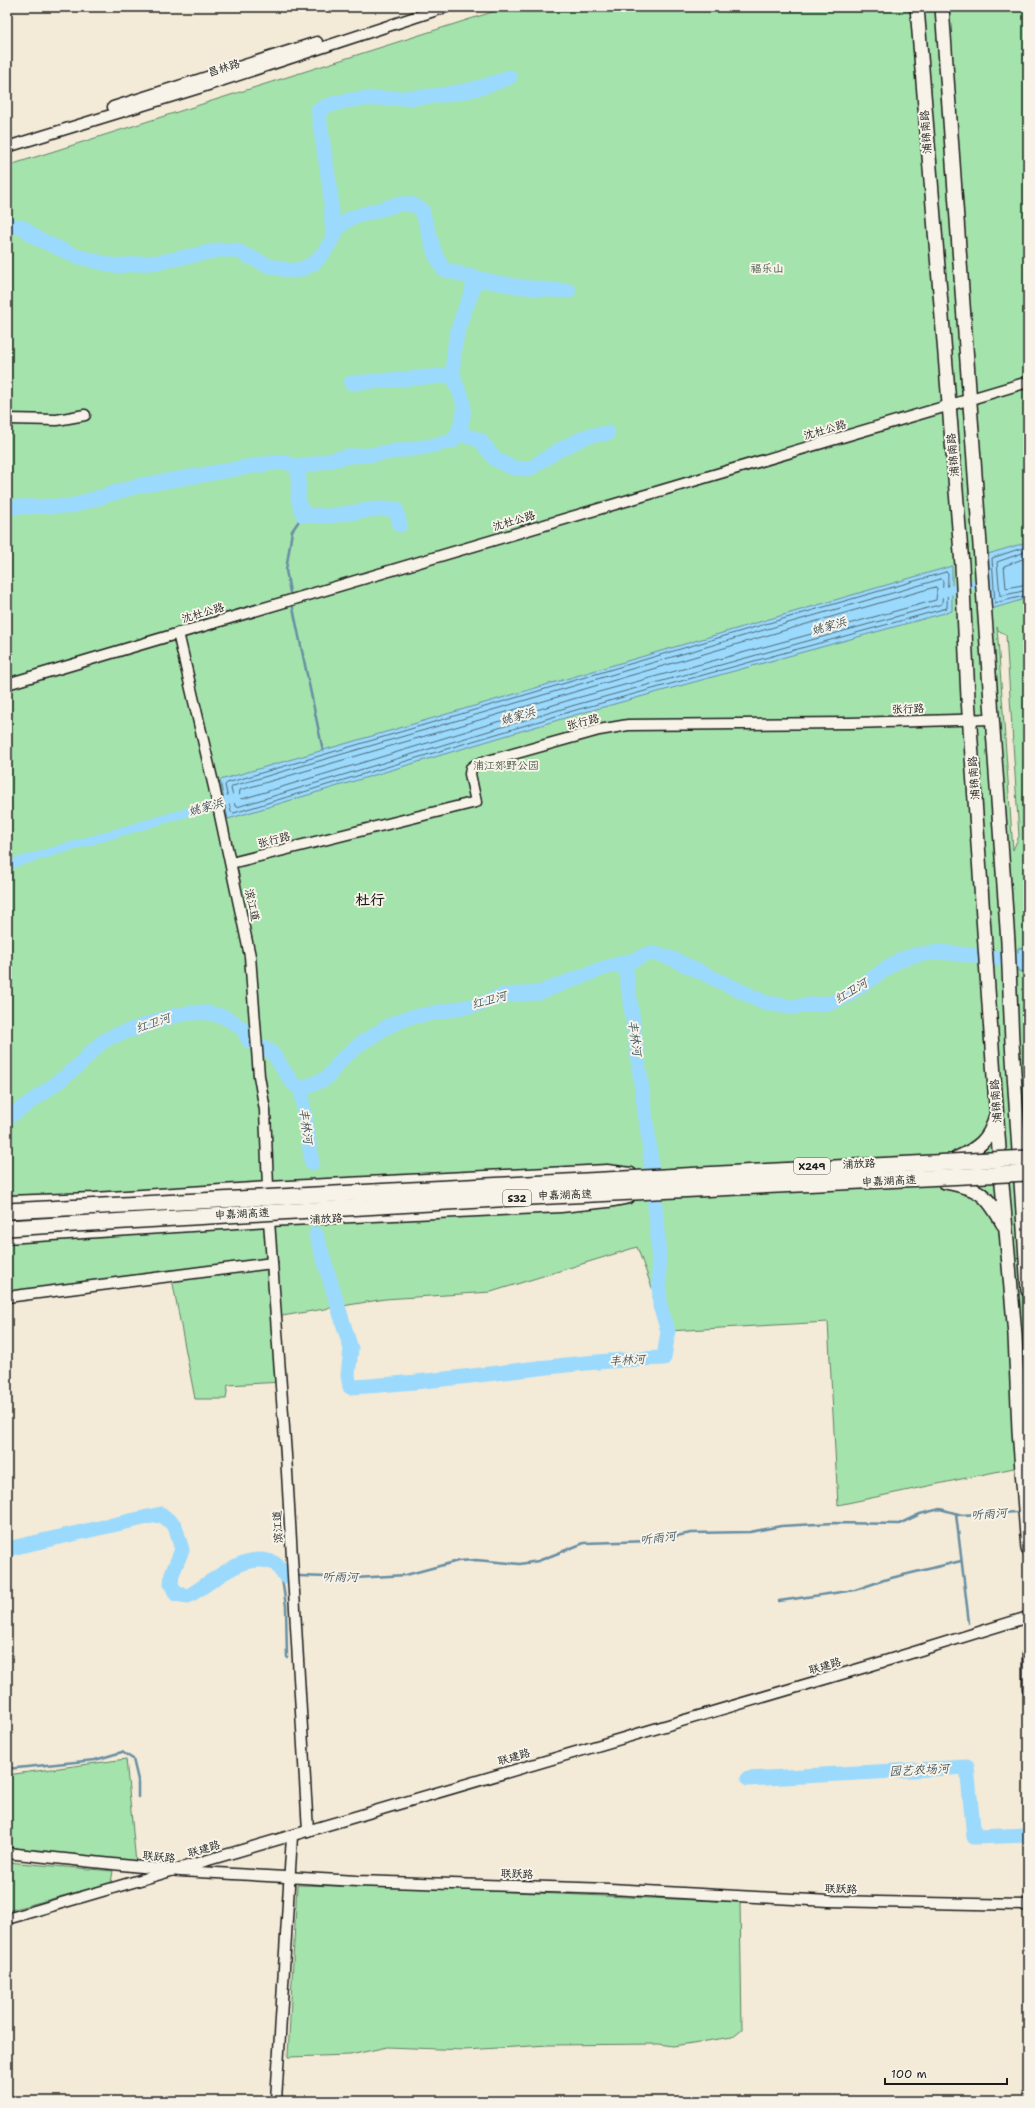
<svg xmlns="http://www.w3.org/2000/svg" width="1035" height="2108" font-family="'Shantell Sans','LXGW WenKai TC',sans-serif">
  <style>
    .green { fill: #a4e3ac; stroke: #608064; fill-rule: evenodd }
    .water { fill: #9bdafd; stroke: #688ea3 }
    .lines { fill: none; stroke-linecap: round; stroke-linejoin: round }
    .shore { stroke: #4f6876; stroke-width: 1 }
    .stream { stroke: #688ea3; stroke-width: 2.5 }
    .canal { stroke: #9bdafd; stroke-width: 9 }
    .river { stroke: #9bdafd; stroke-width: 15 }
    .minor-casing { stroke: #1c1c1c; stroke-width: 13 }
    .major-casing { stroke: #1c1c1c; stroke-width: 16 }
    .minor { stroke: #f7f3e8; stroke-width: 10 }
    .major { stroke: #f7f3e8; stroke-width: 13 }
    .highway-bridge-casing { stroke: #1c1c1c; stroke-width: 18; stroke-linecap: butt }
    .highway-bridge { stroke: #f7f3e8; stroke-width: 15 }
    .labels { text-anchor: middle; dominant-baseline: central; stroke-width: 4; stroke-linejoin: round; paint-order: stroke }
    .shield { fill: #f7f3e8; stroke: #5e5c59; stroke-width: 1 }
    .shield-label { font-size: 10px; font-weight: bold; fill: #1c1c1c }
    .street-label { font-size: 11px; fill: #1c1c1c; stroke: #f7f3e8 }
    .park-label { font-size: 11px; fill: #455847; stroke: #f7f3e8 }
    .water-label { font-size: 12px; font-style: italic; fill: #425560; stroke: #f7f3e8 }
    .district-label { font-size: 15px; font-weight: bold; fill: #1c1c1c; stroke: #f7f3e8 }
  </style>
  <rect width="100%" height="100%" fill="#f3ead7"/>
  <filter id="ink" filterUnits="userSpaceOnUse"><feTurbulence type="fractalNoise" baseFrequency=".025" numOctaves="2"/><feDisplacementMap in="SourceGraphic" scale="8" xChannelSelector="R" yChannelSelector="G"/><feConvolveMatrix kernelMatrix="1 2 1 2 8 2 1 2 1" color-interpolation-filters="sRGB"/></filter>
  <g filter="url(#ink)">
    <g class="green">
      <path d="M508,7H1028V1465L838,1505L828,1322L668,1331L637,1247L491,1292L385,1299L276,1317L282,1382L228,1385L226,1399H195L172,1279L7,1297V166ZM997,627L998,630L1006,635L1019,836L1013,850Z"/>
      <path d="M126,1759L136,1863L7,1847V1775Z"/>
      <path d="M7,1862L113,1871L111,1883L7,1911Z"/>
      <path d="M297,1885L421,1888L740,1902L742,2029L732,2037L673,2046L659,2044L548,2045L465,2050L387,2047L350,2055L288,2057Z"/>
    </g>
    <g class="water">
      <path d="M1028,542V598L991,609L988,554Z"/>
      <path d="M952,566V611L578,714L228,819L220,780C465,710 708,636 952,566Z"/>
      <path d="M1018,948L1028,949V972L1018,971Z"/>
    </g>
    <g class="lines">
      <g class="shore">
        <path d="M1028,546L992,558L995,603L1028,595"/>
        <path d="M1028,551L997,562L1000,596L1028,590"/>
        <path d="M1028,557L1004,566L1006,588L1028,584"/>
        <path d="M946,572L948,574L947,608L576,710L234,813L231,812L225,785L227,783C467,713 706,640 946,572Z"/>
        <path d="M941,579L943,581L942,604L575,705L237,807L235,806L231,788L233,786C469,718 704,646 941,579Z"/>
        <path d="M935,587L937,588L936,600L573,699L242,799L239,798L240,790C472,723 703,653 935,587Z"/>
      </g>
      <g class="stream">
        <path d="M291,598L286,570L292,531L303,515"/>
        <path d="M292,603L323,751"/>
        <path d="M956,1514L969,1623"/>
        <path d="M281,1571L286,1606L287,1657"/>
        <path d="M300,1576L355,1578L406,1575L458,1561L476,1560L520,1564L538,1561L584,1543L652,1541L691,1533L750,1532L781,1526L834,1523L899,1524L920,1514L940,1509L962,1515L1017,1512"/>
        <path d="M779,1601L855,1590L887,1579L961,1561"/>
        <path d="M7,1769L95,1760L122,1752L133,1759L138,1780V1797"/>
      </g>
      <g class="canal">
        <path d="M941,593L987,580"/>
        <path d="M7,865L236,798"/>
      </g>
      <g class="river">
        <path d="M7,225L24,228L36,238L76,256L115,266L160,262L219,250H235L267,265L291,271L302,269L314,263L325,251L339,227L351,218L398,204H411L422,210L435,254L443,269C483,282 527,289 569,291"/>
        <path d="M333,236L330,189L318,110C346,96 372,99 402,98C439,97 477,91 510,77"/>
        <path d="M351,383L454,375"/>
        <path d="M458,433L480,440L495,459L513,468L529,469L557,451L587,436L608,433"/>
        <path d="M299,466L298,499L303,515L328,516L376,509H396L400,525"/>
        <path d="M7,507L71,506L137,486L271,463L285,462L294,466H305L349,456L370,455L425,447L453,441C461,428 467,413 462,398C458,388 452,379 453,369C453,354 456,335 461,320C465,306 475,292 474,277"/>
        <path d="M301,1089L312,1163"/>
        <path d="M7,1118C30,1103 52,1087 73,1070C85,1061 93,1047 107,1039C116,1034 128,1031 138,1028C171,1015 211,1001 241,1028C245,1030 246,1037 249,1041C256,1045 265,1046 271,1052C283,1064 286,1081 301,1089L327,1078L341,1060L360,1044L388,1026L407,1018L477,1005L504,995L538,993L604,968L634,960L647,954H658L673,959L766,1003L791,1007L830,1003L845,997L899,960L915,955L939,952L1028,961"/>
        <path d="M316,1234L351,1349L348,1375L350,1387C455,1382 559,1361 664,1358L668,1331L660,1306L658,1237L649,1142L625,962"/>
        <path d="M7,1549L161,1514L175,1526L182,1550L172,1574L171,1584L176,1594L188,1596C212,1583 244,1550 274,1563C279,1565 281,1573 286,1576"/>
        <path d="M748,1779L967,1767L974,1837L1028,1835"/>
      </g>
      <g class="minor-casing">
        <g id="minor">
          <path d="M113,107L317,42"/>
          <path d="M7,147L199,88L446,7"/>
          <path d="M7,419L57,420L85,415"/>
          <path d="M178,633L214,787L250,956L259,1076L265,1110L268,1187"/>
          <path d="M7,684L1028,382"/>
          <path d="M231,863L476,802L470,774L471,768L477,764L599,730L628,725L850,723L992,719"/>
          <path d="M7,1201L94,1198L268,1187L607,1170L631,1173"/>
          <path d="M269,1221L286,1455L308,1831"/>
          <path d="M7,1238L269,1221L561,1207L608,1202L629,1198"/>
          <path d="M7,1297L272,1263"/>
          <path d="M1028,1654V1689"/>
          <path d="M7,1853L180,1871L357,1881L610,1889L829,1901L1028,1905"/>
          <path d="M7,1919L869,1666L1028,1617"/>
          <path d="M276,2101L292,1836"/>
        </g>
      </g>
      <g class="major-casing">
        <g id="major">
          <path d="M917,7L962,565L968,698L999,1149L1015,1335L1019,1430L1028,1549"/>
          <path d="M942,7L1008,942L1012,1042L1028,1290"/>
          <path d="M957,1158C977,1149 990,1140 995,1118"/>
          <path d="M945,1182C980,1189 986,1193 1003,1224"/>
        </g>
      </g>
      <use href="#minor" class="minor"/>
      <use href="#major" class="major"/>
      <g class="highway-bridge-casing">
        <g id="highway-bridge">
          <path d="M7,1211L1028,1158"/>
          <path d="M7,1228L531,1197L1028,1173"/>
        </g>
      </g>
      <use href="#highway-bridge" class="highway-bridge"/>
    </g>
  </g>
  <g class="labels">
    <g class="shield">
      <rect x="794" y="1158" width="36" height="16" rx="3"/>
      <rect x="503" y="1190" width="28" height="16" rx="3"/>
    </g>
    <g class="shield-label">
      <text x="812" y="1166">X249</text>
      <text x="517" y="1198">S32</text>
    </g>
    <g class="street-label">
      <text transform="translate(224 68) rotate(-18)">昌林路</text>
      <text transform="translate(926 132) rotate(-94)">浦锦南路</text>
      <text transform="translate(825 430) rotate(-16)">沈杜公路</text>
      <text transform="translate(953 455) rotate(-95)">浦锦南路</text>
      <text transform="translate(514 521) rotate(-17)">沈杜公路</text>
      <text transform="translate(203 613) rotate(-17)">沈杜公路</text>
      <text transform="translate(908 709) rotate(-2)">张行路</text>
      <text transform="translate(583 722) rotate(-14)">张行路</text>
      <text transform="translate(974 778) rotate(-94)">浦锦南路</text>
      <text transform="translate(274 840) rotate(-14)">张行路</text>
      <text transform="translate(252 905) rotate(78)">滨江道</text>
      <text transform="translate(996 1101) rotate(-94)">浦锦南路</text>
      <text transform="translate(859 1164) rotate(-3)">浦放路</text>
      <text transform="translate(889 1181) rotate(-3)">申嘉湖高速</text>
      <text transform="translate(565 1195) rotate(-2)">申嘉湖高速</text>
      <text transform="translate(242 1214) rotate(-3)">申嘉湖高速</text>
      <text transform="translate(326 1219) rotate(-3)">浦放路</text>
      <text transform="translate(278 1527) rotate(-93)">滨江道</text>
      <text transform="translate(825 1666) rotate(-16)">联建路</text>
      <text transform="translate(514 1757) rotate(-16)">联建路</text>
      <text transform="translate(204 1849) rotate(-16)">联建路</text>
      <text transform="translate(159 1857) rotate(6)">联跃路</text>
      <text transform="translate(517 1874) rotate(2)">联跃路</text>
      <text transform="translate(841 1889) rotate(2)">联跃路</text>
    </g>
    <g class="park-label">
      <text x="767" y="268">福乐山</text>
      <text x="506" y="765">浦江郊野公园</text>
    </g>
    <g class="water-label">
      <text transform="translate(829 626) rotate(-16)">姚家浜</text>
      <text transform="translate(518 716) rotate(-16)">姚家浜</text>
      <text transform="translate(206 807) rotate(-16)">姚家浜</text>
      <text transform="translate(851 991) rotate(-31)">红卫河</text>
      <text transform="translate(489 1000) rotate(-15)">红卫河</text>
      <text transform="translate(153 1023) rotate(-19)">红卫河</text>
      <text transform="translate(635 1038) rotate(82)">丰林河</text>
      <text transform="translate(306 1126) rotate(82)">丰林河</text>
      <text transform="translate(627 1360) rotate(-3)">丰林河</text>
      <text transform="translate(989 1514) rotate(-4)">听雨河</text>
      <text transform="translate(658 1538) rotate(-7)">听雨河</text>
      <text transform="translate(340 1577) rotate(1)">听雨河</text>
      <text transform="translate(919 1770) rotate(-3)">园艺农场河</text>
    </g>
    <g class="district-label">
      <text x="370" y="900">杜行</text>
    </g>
  </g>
  <rect width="1035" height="2108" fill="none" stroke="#f7f3e8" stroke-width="24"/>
  <rect x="12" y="12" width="1011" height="2084" fill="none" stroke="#1c1c1c" stroke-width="1.5" filter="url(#ink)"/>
  <path d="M885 2078v6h122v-6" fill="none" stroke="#1c1c1c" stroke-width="2"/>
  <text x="891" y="2078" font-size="12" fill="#1c1c1c" stroke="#f7f3e8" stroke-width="3" paint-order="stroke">100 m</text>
</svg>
